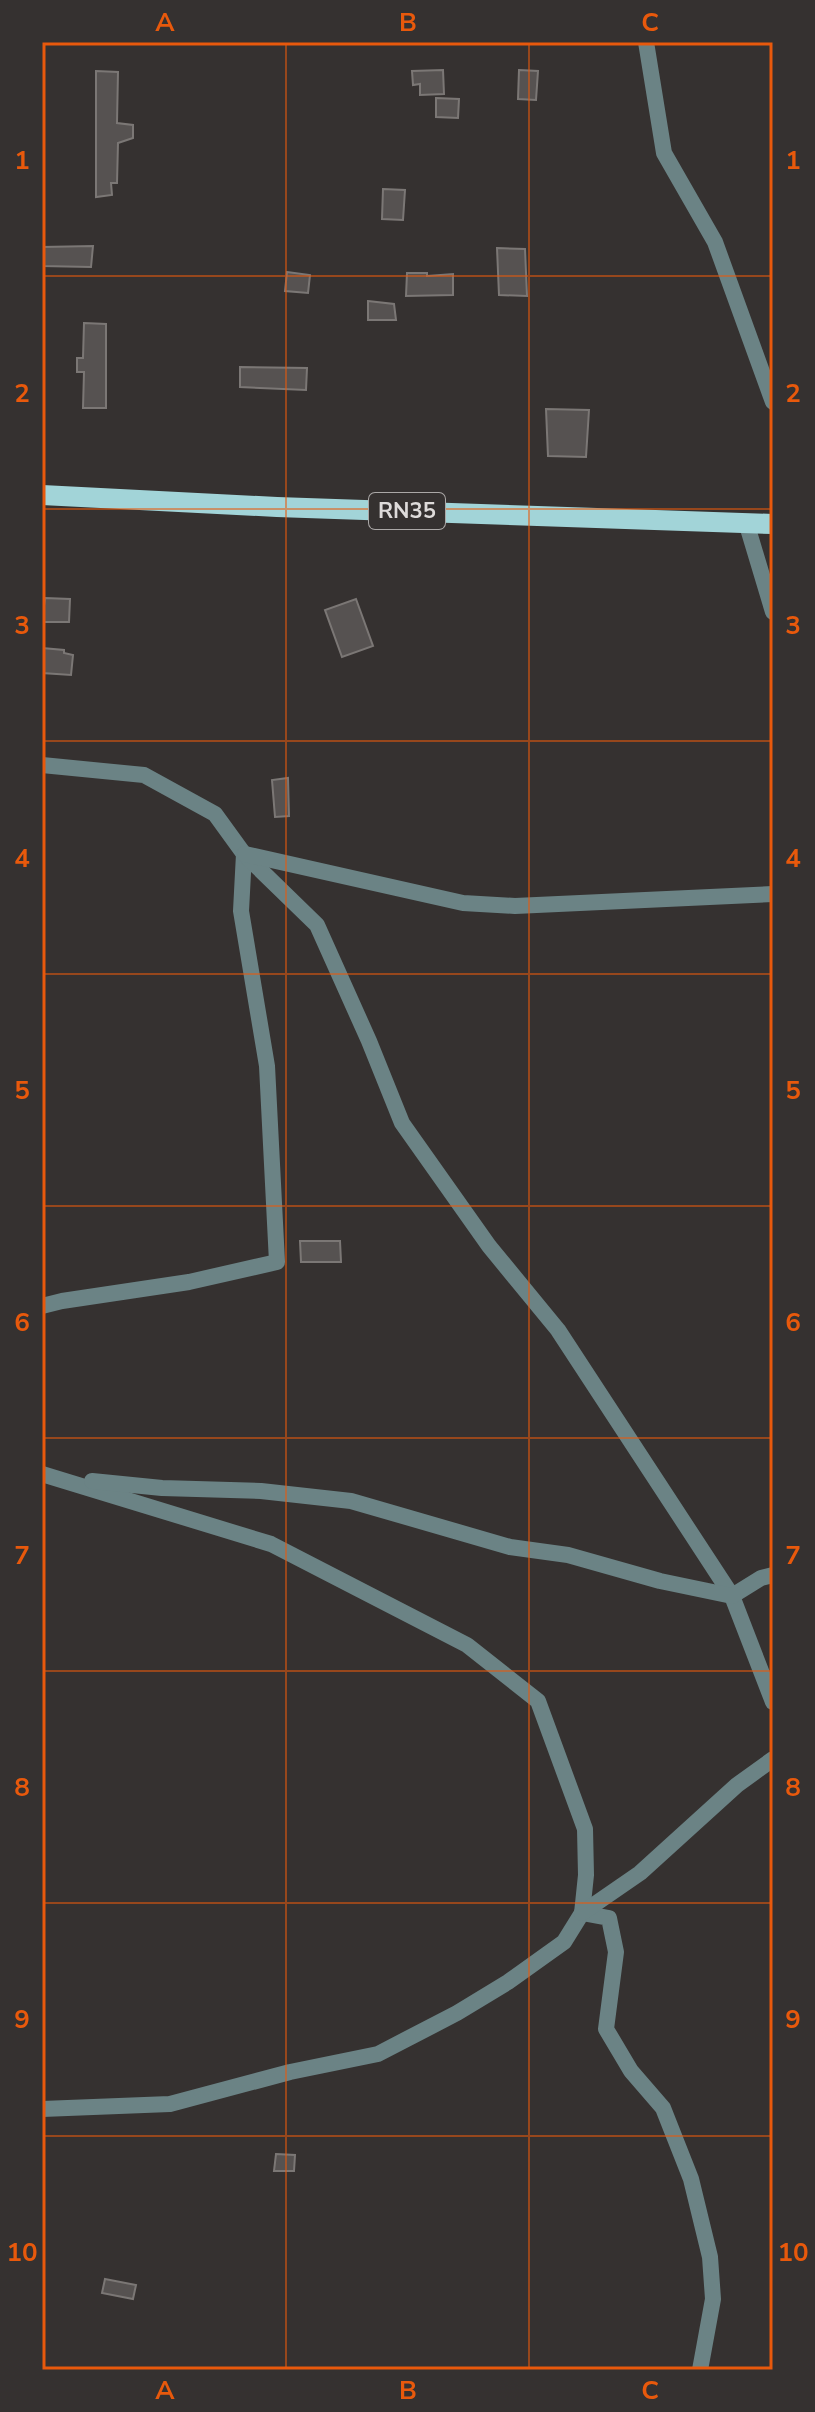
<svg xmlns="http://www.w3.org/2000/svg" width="815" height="2412" font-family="'Nunito Sans',sans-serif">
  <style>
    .building { fill: #565251; stroke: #7b7775; stroke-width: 2 }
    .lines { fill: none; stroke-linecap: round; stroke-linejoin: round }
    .minor { stroke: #6b8385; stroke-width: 16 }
    .major { stroke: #a2d4d8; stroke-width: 20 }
    .grid { fill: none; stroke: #e8590c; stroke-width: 2; stroke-opacity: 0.55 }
    .labels { text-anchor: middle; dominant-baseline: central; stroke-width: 8; stroke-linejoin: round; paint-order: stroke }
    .shield { fill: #353130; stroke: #aba8a7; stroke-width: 2 }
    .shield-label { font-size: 22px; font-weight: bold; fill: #dedbda }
    .neatline { fill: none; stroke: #e8590c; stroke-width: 3 }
    .grid-label { font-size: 26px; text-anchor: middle; font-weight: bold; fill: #e8590c }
  </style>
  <rect width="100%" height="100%" fill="#353130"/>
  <g class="building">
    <path d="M443,70L444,94L420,95V84L413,85L412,71Z"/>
    <path d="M519,70L538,71L536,100L518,99Z"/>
    <path d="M96,71L118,72L117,123L133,125V138L118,143L117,183H111L112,195L96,197Z"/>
    <path d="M436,98L459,99L458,118L436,117Z"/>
    <path d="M383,189L405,190L403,220L382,219Z"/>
    <path d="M93,246L91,267L42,266V247Z"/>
    <path d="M497,248L525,249L527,296L499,295Z"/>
    <path d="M287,272L310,275L308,293L285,291Z"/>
    <path d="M407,273H427V276L453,274V295L406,296Z"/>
    <path d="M368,301L394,304L396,320H368Z"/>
    <path d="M84,323L106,324V408H83L84,372H77V358H83Z"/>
    <path d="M240,367L307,368L306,390L240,387Z"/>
    <path d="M546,409L589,410L586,457L548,456Z"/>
    <path d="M45,598L70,599L69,622H42Z"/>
    <path d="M356,599L373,646L342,657L325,610Z"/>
    <path d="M42,648L64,650V653L73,655L71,675L42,673Z"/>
    <path d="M288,778L289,816L275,817L272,780Z"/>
    <path d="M300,1241H340L341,1262H301Z"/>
    <path d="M276,2154L295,2155L294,2171H274Z"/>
    <path d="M105,2279L136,2285L133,2299L102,2293Z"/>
  </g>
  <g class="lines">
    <g class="minor">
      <path d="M646,42L664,153L715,242L773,402"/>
      <path d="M746,522L773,612"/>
      <path d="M42,765L144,775L215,814L244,854L241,911L267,1066L277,1262L189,1282L62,1301L42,1306"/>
      <path d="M244,854L317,925L369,1041L402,1123L489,1246L558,1330L732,1596L773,1702"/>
      <path d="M245,854L463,903L515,906L773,894"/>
      <path d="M42,1474L271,1544L467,1645L538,1701L585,1829L586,1875L582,1913L564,1942L508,1982L457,2013L378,2054L290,2072L170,2104L42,2109"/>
      <path d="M92,1481L162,1488L261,1491L351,1501L510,1547L568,1555L660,1581L732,1596L761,1578L773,1575"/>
      <path d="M582,1913L609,1918L616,1952L606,2029L631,2071L663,2108L691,2179L710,2257L713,2299L700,2370"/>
      <path d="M582,1913L640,1873L737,1785L773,1759"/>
    </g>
    <path class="major" d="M42,495L277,507L773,524"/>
  </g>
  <path class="grid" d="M286,42V2370M529,42V2370M42,276H773M42,509H773M42,741H773M42,974H773M42,1206H773M42,1438H773M42,1671H773M42,1903H773M42,2136H773"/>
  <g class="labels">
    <rect class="shield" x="369" y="493" width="76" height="36" rx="6"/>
    <g class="shield-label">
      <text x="407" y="511">RN35</text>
    </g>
  </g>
  <rect width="815" height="2412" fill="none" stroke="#353130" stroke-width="88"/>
  <rect x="44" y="44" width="727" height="2324" class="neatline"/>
  <g class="grid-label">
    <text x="165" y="31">A</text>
    <text x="408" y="31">B</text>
    <text x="650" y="31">C</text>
    <text x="22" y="169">1</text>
    <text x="793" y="169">1</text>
    <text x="22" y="402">2</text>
    <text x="793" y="402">2</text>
    <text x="22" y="634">3</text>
    <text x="793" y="634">3</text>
    <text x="22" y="867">4</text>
    <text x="793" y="867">4</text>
    <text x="22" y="1099">5</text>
    <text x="793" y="1099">5</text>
    <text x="22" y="1331">6</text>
    <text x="793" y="1331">6</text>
    <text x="22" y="1564">7</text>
    <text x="793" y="1564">7</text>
    <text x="22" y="1796">8</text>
    <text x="793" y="1796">8</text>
    <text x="22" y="2028">9</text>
    <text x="793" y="2028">9</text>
    <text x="22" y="2261">10</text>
    <text x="793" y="2261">10</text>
    <text x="165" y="2399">A</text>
    <text x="408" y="2399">B</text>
    <text x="650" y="2399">C</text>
  </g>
</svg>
